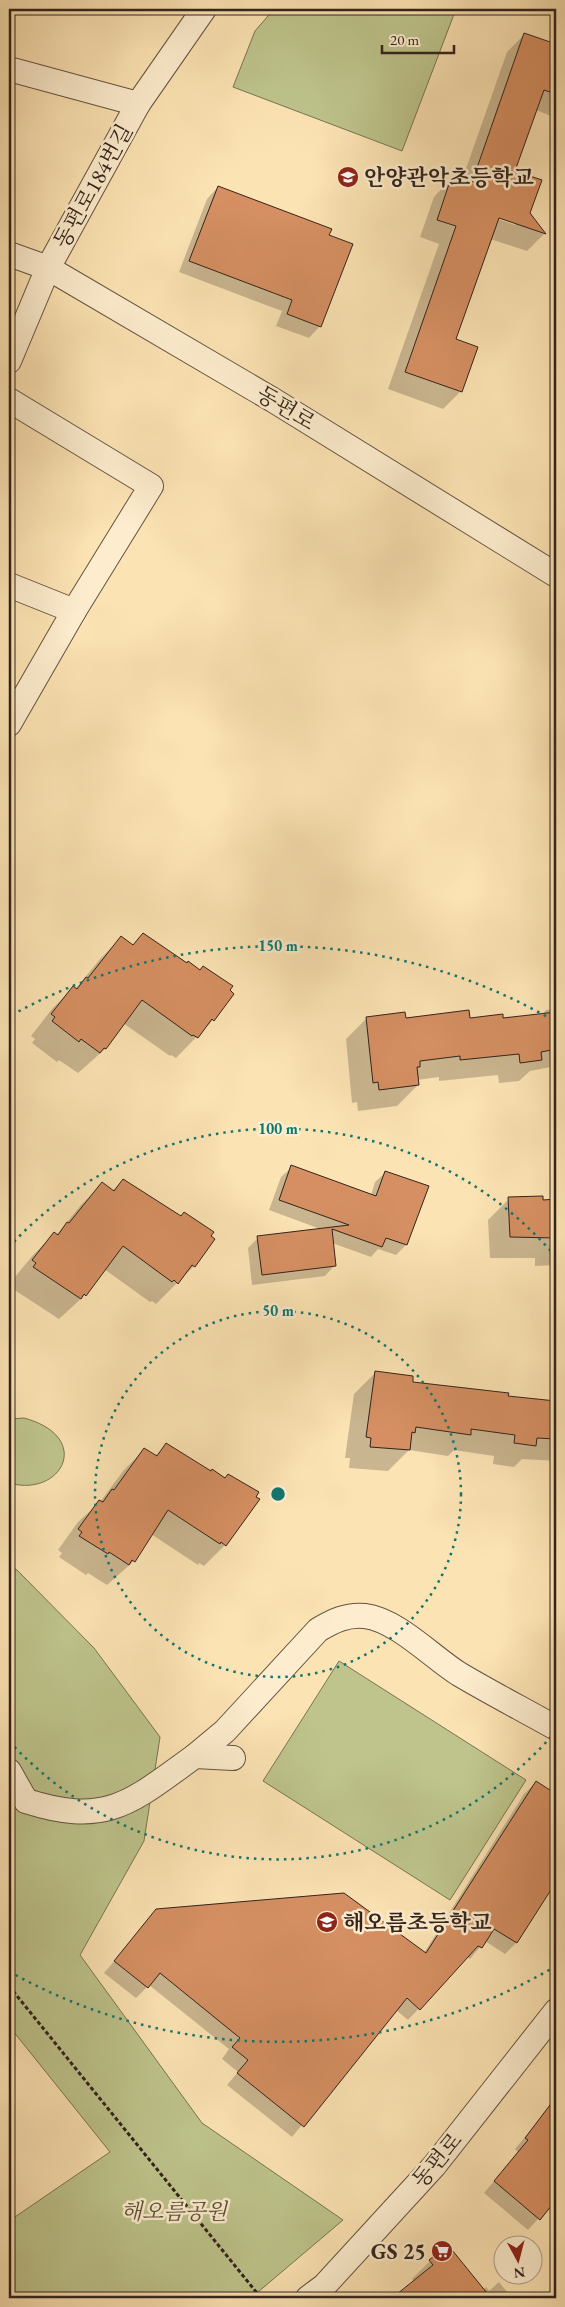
<svg xmlns="http://www.w3.org/2000/svg" width="565" height="2307" font-family="'EB Garamond','Noto Serif KR',serif">
  <style>
    .green { fill: #bec48c; stroke: #787454 }
    .shadow { fill: #0003; fill-rule: evenodd }
    .building { fill: #d58f62; stroke: #32231c }
    .lines { fill: none; stroke-linecap: round; stroke-linejoin: round }
    .minor-casing { stroke: #645342; stroke-width: 26 }
    .path { stroke: #32231c; stroke-width: 3; stroke-dasharray: 4 2.5; stroke-linecap: butt }
    .minor { stroke: #fdedce; stroke-width: 24 }
    .ring { fill: none; stroke: #0f766e; stroke-width: 2.5; stroke-dasharray: 2.5 5 }
    .labels { text-anchor: middle; dominant-baseline: central; stroke-width: 5; stroke-linejoin: round; paint-order: stroke }
    .poi-label { font-size: 22px; font-weight: bold; fill: #32231c; stroke: #fdedce; text-anchor: start }
    .street-label { font-size: 22px; fill: #32231c; stroke: #fdedce }
    .park-label { font-size: 22px; font-style: italic; fill: #5c533e; stroke: #fdedce }
    .centre { fill: #0f766e; stroke: #fdedce; stroke-width: 2.5 }
    .ring-label { font-size: 15px; text-anchor: middle; font-weight: bold; fill: #0f766e; stroke: #fdedce; stroke-width: 5; stroke-linejoin: round; paint-order: stroke }
  </style>
  <rect width="100%" height="100%" fill="#fce3b3"/>
  <filter id="stains"><feTurbulence type="fractalNoise" baseFrequency=".004" numOctaves="4"/><feColorMatrix values="0 0 0 0 .2 0 0 0 0 .09 0 0 0 0 .02 0 0 0 .5 -.17"/></filter>
  <radialGradient id="worn" r=".72"><stop offset=".6" stop-color="#630" stop-opacity="0"/><stop offset="1" stop-color="#630" stop-opacity=".3"/></radialGradient>
  <g class="green">
    <path d="M274,9H456L402,151L233,87L255,31Z"/>
    <path d="M24,1418C94,1437 62,1498 9,1483V1419Z"/>
    <path d="M9,1565L17,1570L94,1648L160,1737L144,1841L80,1955L202,2123L343,2220L251,2298H9V2221L110,2152L9,2026Z"/>
    <path d="M339,1661L526,1780L450,1900L263,1781Z"/>
  </g>
  <g class="shadow">
    <path d="M525,34L556,45V118L536,110L514,172L528,214L544,234L527,251L490,239L455,340L461,391L443,409L388,389L439,244L420,237L434,197L451,179L461,183L507,52ZM493,215L515,223V225L492,217Z"/>
    <path d="M218,187L328,236L320,326L309,338L276,326L282,311L179,272L207,199Z"/>
    <path d="M143,935L232,994L213,1020L176,1058L171,1055L170,1056L123,1023L105,1049L78,1073L59,1060L57,1062L32,1043L35,1039L31,1036L52,1009L73,988L75,989L78,986L100,959L121,938L132,946Z"/>
    <path d="M556,1009V1066L530,1071L519,1081L499,1083L498,1075L439,1081V1077L417,1080L418,1085L397,1106L358,1111L357,1102L352,1103L346,1039L367,1018L502,1019L542,1015L546,1010Z"/>
    <path d="M292,1167L371,1195L375,1182L386,1172L406,1245L396,1255L378,1249L371,1257L332,1243L335,1265L325,1276L252,1285L248,1248L258,1238L323,1230L269,1210L281,1177Z"/>
    <path d="M123,1180L194,1266L156,1304L152,1301L150,1302L104,1269L85,1295L59,1319L13,1289L15,1285L11,1282L33,1255L54,1234L56,1235L58,1233L81,1205L102,1184L112,1191Z"/>
    <path d="M509,1199L556,1200V1265L535,1266V1258H490L488,1220Z"/>
    <path d="M375,1373L411,1383L507,1397L549,1401L552,1398L556,1399V1461L522,1459L514,1467L493,1464L494,1456L454,1450L448,1456L409,1450L388,1471L349,1468L350,1458H345L354,1394Z"/>
    <path d="M166,1445L225,1545L204,1566L199,1563L198,1565L151,1534L134,1561L107,1585L88,1573L86,1575L59,1557L62,1553L58,1550L78,1522L100,1502L124,1470L145,1449L155,1456Z"/>
    <path d="M536,1782L556,1795V1880L516,1943L505,1954L485,1941L470,1959L467,1957L408,2020L396,2010L292,2137L227,2085L238,2072L222,2059L229,2049L149,1985L136,1998L104,1973L157,1911L424,1953L524,1794Z"/>
    <path d="M551,2106L556,2111V2202L554,2201L528,2230L484,2193L518,2152L515,2149Z"/>
    <path d="M430,2261L482,2290L486,2287L489,2291L499,2282L512,2298H393L414,2282L412,2279Z"/>
  </g>
  <g class="building">
    <path d="M524,33L556,44V94L544,90L515,171L542,180L530,213L546,234L499,218L456,339L478,347L462,392L405,372L456,226L437,220L451,178L471,185Z"/>
    <path d="M218,186L332,229L329,235L353,244L321,327L287,314L292,300L189,261Z"/>
    <path d="M143,933L187,963L188,961L200,970L203,966L233,986L230,990L234,994L214,1021L212,1019L198,1038L193,1035L192,1036L142,1000L106,1049L104,1048L100,1053L81,1039L79,1042L52,1021L55,1017L51,1014L73,986L77,989L86,977L88,978L121,936L133,945Z"/>
    <path d="M469,1010L470,1018L503,1014V1018L556,1012V1049L541,1052L542,1060L520,1063L519,1054L460,1060V1056L420,1061V1067H417L419,1085L379,1090L378,1082L373,1083L366,1017L405,1012L406,1018Z"/>
    <path d="M291,1165L376,1196L385,1171L429,1186L407,1245L386,1238L382,1247L332,1229L336,1266L262,1275L257,1236L349,1225L279,1200Z"/>
    <path d="M123,1179L181,1216L184,1212L214,1232L211,1236L215,1239L195,1267L192,1265L178,1284L174,1280L172,1282L123,1246L86,1296L84,1294L81,1299L33,1267L36,1263L32,1260L54,1232L58,1235L67,1222L69,1223L102,1182L114,1191Z"/>
    <path d="M543,1196V1200L556,1199V1238L510,1237L508,1197Z"/>
    <path d="M375,1371L413,1376V1382L509,1393L508,1396L556,1401V1439L537,1438L536,1446L514,1443L515,1435L471,1429V1435L416,1427L415,1433L412,1432L410,1450L370,1447L371,1438L366,1437Z"/>
    <path d="M166,1443L211,1471L212,1469L225,1478L228,1474L259,1492L256,1497L260,1499L226,1546L221,1542L220,1544L168,1510L135,1562L132,1560L129,1565L109,1552L108,1554L79,1536L82,1532L78,1529L99,1500L103,1502L112,1489L114,1490L144,1448L157,1456Z"/>
    <path d="M536,1781L556,1794V1882L517,1943L494,1929L482,1948L478,1946L420,2010L407,1998L304,2127L237,2073L248,2060L232,2047L240,2038L160,1973L148,1988L114,1961L156,1909L344,1893L426,1953Z"/>
    <path d="M556,2097V2200L540,2220L494,2181L528,2140L525,2138Z"/>
    <path d="M448,2245L491,2298H392L433,2265L429,2260Z"/>
  </g>
  <g class="lines">
    <g class="minor-casing">
      <g id="minor">
        <path d="M9,69L138,104"/>
        <path d="M9,254L48,268L273,400L556,575"/>
        <path d="M9,361L48,268L138,104L204,9"/>
        <path d="M9,400L151,486L74,611L9,724"/>
        <path d="M9,585L74,611"/>
        <path d="M195,1756L225,1731L318,1630C333,1621 347,1614 365,1616C397,1620 432,1657 459,1674C491,1693 524,1710 556,1728"/>
        <path d="M9,1771L26,1801C108,1827 131,1802 195,1756L233,1758"/>
        <path d="M308,2298L324,2286L434,2166L556,2011"/>
      </g>
    </g>
    <path class="path" d="M9,1986L261,2298"/>
    <use href="#minor" class="minor"/>
  </g>
  <g class="ring">
    <circle cx="278" cy="1494" r="183"/>
    <path d="M556 1731A365 365 0 0 1 9 1741M9 1247A365 365 0 0 1 556 1257"/>
    <path d="M556 1966A548 548 0 0 1 12 1973M12 1015A548 548 0 0 1 556 1022"/>
  </g>
  <defs>
    <g id="school-disc" transform="scale(1.125)"><circle r="9.5" fill="#8f2418" stroke="#fdedce"/><path d="M0-5L7-2L0 1L-7-2ZM-4 1L0 2.5L4 1V4Q0 6-4 4Z" fill="#fff"/></g>
    <g id="supermarket-disc" transform="scale(1.125)"><circle r="9.5" fill="#8f2418" stroke="#fdedce"/><path d="M-6-5.5h2.5l.6 2H6L4.5 2H-2.5L-4.4-4H-6ZM-1.5 3.2a1.3 1.3 0 1 0 .1 0ZM3 3.2a1.3 1.3 0 1 0 .1 0Z" fill="#fff"/></g>
  </defs>
  <g fill-rule="evenodd">
    <use href="#school-disc" x="348" y="177"/>
    <use href="#school-disc" x="327" y="1922"/>
    <use href="#supermarket-disc" x="442" y="2251"/>
  </g>
  <g class="labels">
    <g class="poi-label">
      <text x="364" y="177">안양관악초등학교</text>
      <text x="343" y="1922">해오름초등학교</text>
      <text x="426" y="2251" text-anchor="end">GS 25</text>
    </g>
    <g class="street-label">
      <text transform="translate(93 186) rotate(-61)">동편로184번길</text>
      <text transform="translate(286 408) rotate(31)">동편로</text>
      <text transform="translate(437 2160) rotate(-50)">동편로</text>
    </g>
    <g class="park-label">
      <text x="174" y="2211">해오름공원</text>
    </g>
  </g>
  <circle cx="278" cy="1494" r="8" class="centre"/>
  <g class="ring-label">
    <text x="278" y="951">150 m</text>
    <text x="278" y="1134">100 m</text>
    <text x="278" y="1316">50 m</text>
  </g>
  <rect width="565" height="2307" fill="none" stroke="#fce3b3" stroke-width="30"/>
  <rect x="10" y="10" width="545" height="2287" fill="none" stroke="#32231c" stroke-width="2.5"/>
  <rect x="15" y="15" width="535" height="2277" fill="none" stroke="#32231c"/>
  <g transform="translate(518 2260) rotate(173)"><circle r="24" fill="#fdedce" stroke="#ac9c87"/>
  <path d="M0-4L9 19L0 12L-9 19Z" fill="#8f2418"/>
  <text y="-8" font-size="14" font-weight="bold" text-anchor="middle" fill="#32231c">N</text>
  </g>
  <path d="M382 45v8h72v-8" fill="none" stroke="#32231c" stroke-width="2.5"/>
  <text x="390" y="45" font-size="15" fill="#32231c" stroke="#fdedce" stroke-width="4" paint-order="stroke">20 m</text>
  <rect width="100%" height="100%" filter="url(#stains)"/>
  <rect width="100%" height="100%" fill="url(#worn)"/>
</svg>
